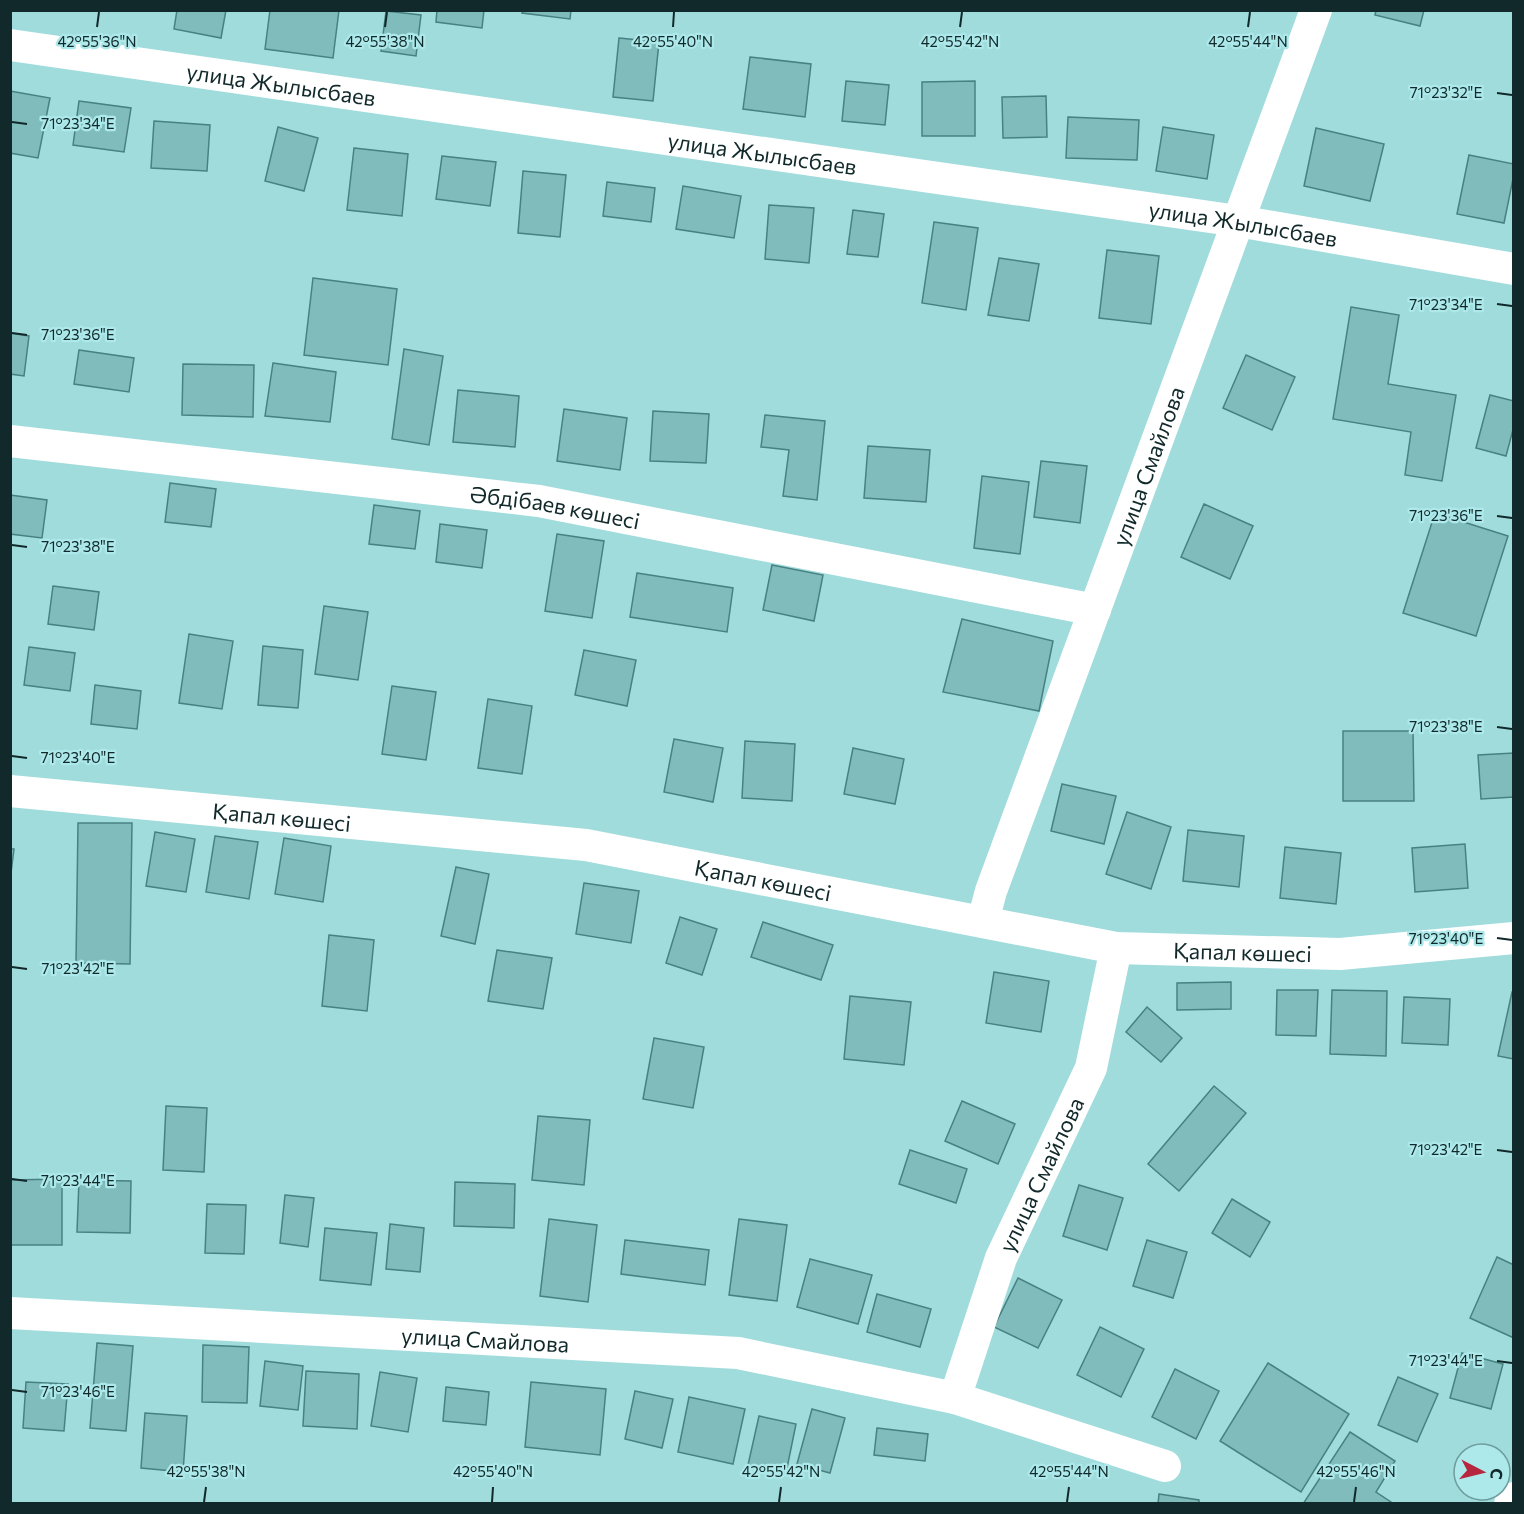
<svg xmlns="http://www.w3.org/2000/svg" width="1524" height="1514" font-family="Commissioner,sans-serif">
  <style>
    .building { fill: #81bcbd; stroke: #488182; stroke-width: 1.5 }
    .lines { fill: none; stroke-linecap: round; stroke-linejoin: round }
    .minor { stroke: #fff; stroke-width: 32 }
    .ticks { fill: none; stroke: #11292a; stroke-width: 2 }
    .labels { text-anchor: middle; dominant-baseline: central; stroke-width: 4.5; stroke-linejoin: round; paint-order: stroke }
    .street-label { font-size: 22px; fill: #11292a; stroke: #ade9ea }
    .ticks-label { font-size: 15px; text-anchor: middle; fill: #11292a; stroke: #ade9ea; stroke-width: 4.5; stroke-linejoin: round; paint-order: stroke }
  </style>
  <rect width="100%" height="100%" fill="#a1dcdd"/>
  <g class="building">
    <path d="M177,10H226L221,38L174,29Z"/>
    <path d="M270,10H339L333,58L265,49Z"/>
    <path d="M437,10H484L482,28L436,22Z"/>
    <path d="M523,10H571L570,19L522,13Z"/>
    <path d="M1376,10H1424L1420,26L1375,15Z"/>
    <path d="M386,11L421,15L416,56L381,51Z"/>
    <path d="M619,38L659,42L653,101L613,97Z"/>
    <path d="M750,57L811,64L805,117L743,109Z"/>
    <path d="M846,81L889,85L885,125L842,121Z"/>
    <path d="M975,81V136H922V82Z"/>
    <path d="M10,91L50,98L38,158L10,153Z"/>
    <path d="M1046,96L1047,137L1003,138L1002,97Z"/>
    <path d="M79,101L131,108L124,152L73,145Z"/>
    <path d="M1068,117L1139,120L1137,160L1066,158Z"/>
    <path d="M154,121L210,125L207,171L151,168Z"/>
    <path d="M278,127L318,138L304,191L265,181Z"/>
    <path d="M1163,127L1214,135L1207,179L1156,171Z"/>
    <path d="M1316,128L1384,144L1370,201L1304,186Z"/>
    <path d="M354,148L408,154L402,216L347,210Z"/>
    <path d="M1469,155L1514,164V174L1504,223L1457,214Z"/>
    <path d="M442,156L496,162L490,206L436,199Z"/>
    <path d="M523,171L566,175L560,237L518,233Z"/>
    <path d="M607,182L655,188L651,222L603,216Z"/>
    <path d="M683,186L741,196L734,238L676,229Z"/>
    <path d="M769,205L814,208L809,263L765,259Z"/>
    <path d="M853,210L884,214L878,257L847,254Z"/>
    <path d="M934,222L978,228L966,310L922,303Z"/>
    <path d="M1107,250L1159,256L1151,324L1099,318Z"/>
    <path d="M999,258L1039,264L1029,321L988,315Z"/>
    <path d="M313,278L397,289L388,365L304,355Z"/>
    <path d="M1351,307L1399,315L1388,384L1456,395L1442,481L1405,475L1411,432L1333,419Z"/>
    <path d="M10,333L29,336L24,376L10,374Z"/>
    <path d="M404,349L443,356L429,445L392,439Z"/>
    <path d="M79,350L134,358L129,392L74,384Z"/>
    <path d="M1246,355L1295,377L1272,430L1223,408Z"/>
    <path d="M273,363L336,372L330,422L265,416Z"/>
    <path d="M183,364L254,365L253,417L182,415Z"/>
    <path d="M458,390L519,396L515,447L453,442Z"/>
    <path d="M1490,395L1514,401V426L1506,456L1476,448Z"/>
    <path d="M564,409L627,418L620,470L557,461Z"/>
    <path d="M653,411L709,414L706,463L650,461Z"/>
    <path d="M765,415L825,421L817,500L783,496L789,450L761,447Z"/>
    <path d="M868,446L930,450L926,502L864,498Z"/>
    <path d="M1041,461L1087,466L1080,523L1034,517Z"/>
    <path d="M982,476L1029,482L1020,554L974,548Z"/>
    <path d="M170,483L216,489L211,527L165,522Z"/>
    <path d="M10,495L47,500L42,538L10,534Z"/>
    <path d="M1204,504L1253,526L1230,579L1181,557Z"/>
    <path d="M374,505L420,511L415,549L369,544Z"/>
    <path d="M1435,513L1508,536L1476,636L1403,613Z"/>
    <path d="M440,524L487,530L482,568L436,562Z"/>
    <path d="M557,534L604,541L592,618L545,611Z"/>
    <path d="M772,565L823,575L814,621L763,610Z"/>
    <path d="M637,573L733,588L727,632L630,617Z"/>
    <path d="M53,586L99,592L94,630L48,624Z"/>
    <path d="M324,606L368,612L358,680L315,674Z"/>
    <path d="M962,619L1053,641L1039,711L943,692Z"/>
    <path d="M189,634L233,641L222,709L179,703Z"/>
    <path d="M263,646L303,650L298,708L258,705Z"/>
    <path d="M29,647L75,653L70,691L24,685Z"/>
    <path d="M584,650L636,660L627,706L575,695Z"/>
    <path d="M95,685L141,691L137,729L91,724Z"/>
    <path d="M392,686L436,692L426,760L382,754Z"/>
    <path d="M488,699L532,706L522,774L478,768Z"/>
    <path d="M1343,731H1413L1414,801H1343Z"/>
    <path d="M674,739L723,748L713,802L664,792Z"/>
    <path d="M745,741L795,744L792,801L742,798Z"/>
    <path d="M853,748L904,759L895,804L844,794Z"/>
    <path d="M1514,753V797L1481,799L1478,755Z"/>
    <path d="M1062,784L1116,796L1104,844L1051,831Z"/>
    <path d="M1127,812L1171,827L1151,889L1106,874Z"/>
    <path d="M78,823H132L130,964L76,963Z"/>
    <path d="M1188,830L1244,836L1239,887L1183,881Z"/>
    <path d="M155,832L195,839L186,892L146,886Z"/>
    <path d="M215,836L258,842L249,899L206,892Z"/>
    <path d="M284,838L331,846L323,902L275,894Z"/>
    <path d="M1465,844L1468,888L1415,892L1412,848Z"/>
    <path d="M1285,847L1341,853L1336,904L1280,898Z"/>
    <path d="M10,849H14L10,881Z"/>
    <path d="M456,867L489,874L475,944L441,936Z"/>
    <path d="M584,883L639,891L631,943L576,934Z"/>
    <path d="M680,917L717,929L702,975L666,963Z"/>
    <path d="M763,922L833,945L821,980L751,957Z"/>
    <path d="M329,935L374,940L367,1011L322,1006Z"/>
    <path d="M497,950L552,958L543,1009L488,1001Z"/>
    <path d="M994,972L1049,981L1041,1032L986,1023Z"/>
    <path d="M1231,982V1009L1177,1010V983Z"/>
    <path d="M1277,990H1318L1316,1036L1276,1035Z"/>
    <path d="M1332,990L1387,991L1386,1056L1330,1054Z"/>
    <path d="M1512,992H1514V1059L1498,1056Z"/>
    <path d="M850,996L911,1002L904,1065L844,1059Z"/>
    <path d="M1404,997L1450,999L1448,1045L1402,1043Z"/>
    <path d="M1147,1007L1182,1038L1161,1062L1126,1032Z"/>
    <path d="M654,1038L704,1047L693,1108L643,1099Z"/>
    <path d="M1214,1086L1246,1113L1179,1191L1148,1164Z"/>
    <path d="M962,1101L1015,1124L998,1164L945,1141Z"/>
    <path d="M166,1106L207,1108L204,1172L163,1170Z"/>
    <path d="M538,1116L590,1120L584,1185L532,1180Z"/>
    <path d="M910,1150L967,1169L956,1203L899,1184Z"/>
    <path d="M62,1179V1245H10V1180Z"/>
    <path d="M79,1180L131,1181L130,1233L77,1232Z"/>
    <path d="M455,1182L515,1184L514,1228L454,1226Z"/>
    <path d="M1079,1185L1123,1198L1107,1250L1063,1236Z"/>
    <path d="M285,1195L314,1198L308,1247L280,1243Z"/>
    <path d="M1232,1199L1270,1222L1250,1257L1212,1233Z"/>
    <path d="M207,1204L246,1205L244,1254L205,1253Z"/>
    <path d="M549,1219L597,1225L588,1302L540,1296Z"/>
    <path d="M739,1219L787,1225L777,1301L729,1295Z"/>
    <path d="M390,1224L424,1228L420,1272L386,1269Z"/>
    <path d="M325,1228L377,1233L371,1285L320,1280Z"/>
    <path d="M625,1240L709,1250L705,1285L621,1274Z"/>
    <path d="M1147,1240L1187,1252L1173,1298L1133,1286Z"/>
    <path d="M1497,1257L1514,1265V1338L1470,1318Z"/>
    <path d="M810,1259L872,1275L858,1324L797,1307Z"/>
    <path d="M1018,1278L1062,1300L1038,1348L994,1327Z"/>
    <path d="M877,1294L931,1309L920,1347L867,1332Z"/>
    <path d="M1100,1327L1144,1349L1121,1397L1077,1375Z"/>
    <path d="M97,1343L133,1346L126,1431L90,1428Z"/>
    <path d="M203,1345L249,1347L247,1403L202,1402Z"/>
    <path d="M1462,1353L1503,1364L1491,1409L1450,1398Z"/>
    <path d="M265,1361L303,1366L298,1410L260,1406Z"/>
    <path d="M1268,1363L1349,1414L1301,1492L1220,1441Z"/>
    <path d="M1175,1369L1219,1391L1196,1439L1152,1417Z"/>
    <path d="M306,1371L359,1374L357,1429L303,1426Z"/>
    <path d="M380,1372L417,1378L408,1432L371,1426Z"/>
    <path d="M1398,1377L1438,1394L1417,1442L1378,1425Z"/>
    <path d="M26,1382L68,1384L64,1431L23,1428Z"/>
    <path d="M531,1382L606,1389L600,1455L525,1447Z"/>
    <path d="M446,1387L489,1392L486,1425L443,1421Z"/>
    <path d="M635,1391L673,1399L662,1448L625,1439Z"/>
    <path d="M689,1397L745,1409L733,1464L678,1452Z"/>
    <path d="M812,1409L845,1418L830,1473L797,1464Z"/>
    <path d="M145,1413L187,1416L183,1472L141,1468Z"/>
    <path d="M759,1416L796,1424L786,1473L748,1465Z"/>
    <path d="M877,1428L928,1434L925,1461L874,1455Z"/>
    <path d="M1350,1432L1395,1461L1376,1492L1394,1504H1303Z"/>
    <path d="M1159,1494L1199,1500V1504H1158Z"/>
  </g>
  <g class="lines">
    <g class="minor">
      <path id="s1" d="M10,45L1238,221L1514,269"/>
      <path id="s2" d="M10,441L539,501L1095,610"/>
      <path id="s3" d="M10,791L586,845L1116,948L1340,954L1514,938"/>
      <path id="s4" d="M983,921L991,891L1316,10"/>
      <path id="s5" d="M10,1313L738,1353L955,1398L1165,1466"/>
      <path id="s6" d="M955,1398L1001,1258L1091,1068L1116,948"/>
      <path d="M1510,1504L1514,1498"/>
    </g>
  </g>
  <path class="ticks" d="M97,27L99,12M385,27L387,12M673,27L674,12M960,27L962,12M1248,27L1250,12M1497,93L1512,95M12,122L27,124M1497,304L1512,306M12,333L27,335M1497,516L1512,518M12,545L27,547M1497,727L1512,729M12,756L27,758M1497,938L1512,940M12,967L27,969M1497,1150L1512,1152M12,1179L27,1181M1497,1361L1512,1363M12,1390L27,1392M204,1502L206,1487M492,1502L493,1487M779,1502L781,1487M1067,1502L1069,1487M1354,1502L1356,1487"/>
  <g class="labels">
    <g class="street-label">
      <text stroke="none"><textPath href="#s1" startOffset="274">улица Жылысбаев</textPath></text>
      <text stroke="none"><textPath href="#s1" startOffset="760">улица Жылысбаев</textPath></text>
      <text stroke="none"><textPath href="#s1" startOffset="1246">улица Жылысбаев</textPath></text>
      <text stroke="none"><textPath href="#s4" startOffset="484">улица Смайлова</textPath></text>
      <text stroke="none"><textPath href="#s2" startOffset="549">Әбдібаев көшесі</textPath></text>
      <text stroke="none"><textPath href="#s3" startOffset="273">Қапал көшесі</textPath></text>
      <text stroke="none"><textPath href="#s3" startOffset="759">Қапал көшесі</textPath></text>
      <text stroke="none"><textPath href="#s3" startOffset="1245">Қапал көшесі</textPath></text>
      <text stroke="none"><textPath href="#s6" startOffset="240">улица Смайлова</textPath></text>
      <text stroke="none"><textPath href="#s5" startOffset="476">улица Смайлова</textPath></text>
    </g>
  </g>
  <g class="ticks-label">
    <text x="97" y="47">42°55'36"N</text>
    <text x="385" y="47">42°55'38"N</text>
    <text x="673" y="47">42°55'40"N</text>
    <text x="960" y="47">42°55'42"N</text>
    <text x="1248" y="47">42°55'44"N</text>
    <text x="1446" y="98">71°23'32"E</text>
    <text x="78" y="129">71°23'34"E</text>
    <text x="1446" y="310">71°23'34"E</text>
    <text x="78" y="340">71°23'36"E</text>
    <text x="1446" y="521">71°23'36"E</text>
    <text x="78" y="552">71°23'38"E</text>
    <text x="1446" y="732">71°23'38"E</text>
    <text x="78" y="763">71°23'40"E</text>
    <text x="1446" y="944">71°23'40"E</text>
    <text x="78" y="974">71°23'42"E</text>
    <text x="1446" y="1155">71°23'42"E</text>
    <text x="78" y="1186">71°23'44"E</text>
    <text x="1446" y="1366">71°23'44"E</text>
    <text x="78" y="1397">71°23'46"E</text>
    <text x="206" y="1477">42°55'38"N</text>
    <text x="493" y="1477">42°55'40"N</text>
    <text x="781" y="1477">42°55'42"N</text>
    <text x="1069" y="1477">42°55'44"N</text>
    <text x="1356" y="1477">42°55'46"N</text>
  </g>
  <rect width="1524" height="1514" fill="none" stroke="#11292a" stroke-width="24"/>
  <g transform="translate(1482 1472) rotate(97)"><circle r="28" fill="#ade9ea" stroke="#6f9c9d" stroke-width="1.5"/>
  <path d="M0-4.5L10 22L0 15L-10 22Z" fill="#b7263f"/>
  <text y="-9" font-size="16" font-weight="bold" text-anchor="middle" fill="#11292a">С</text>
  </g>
</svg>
